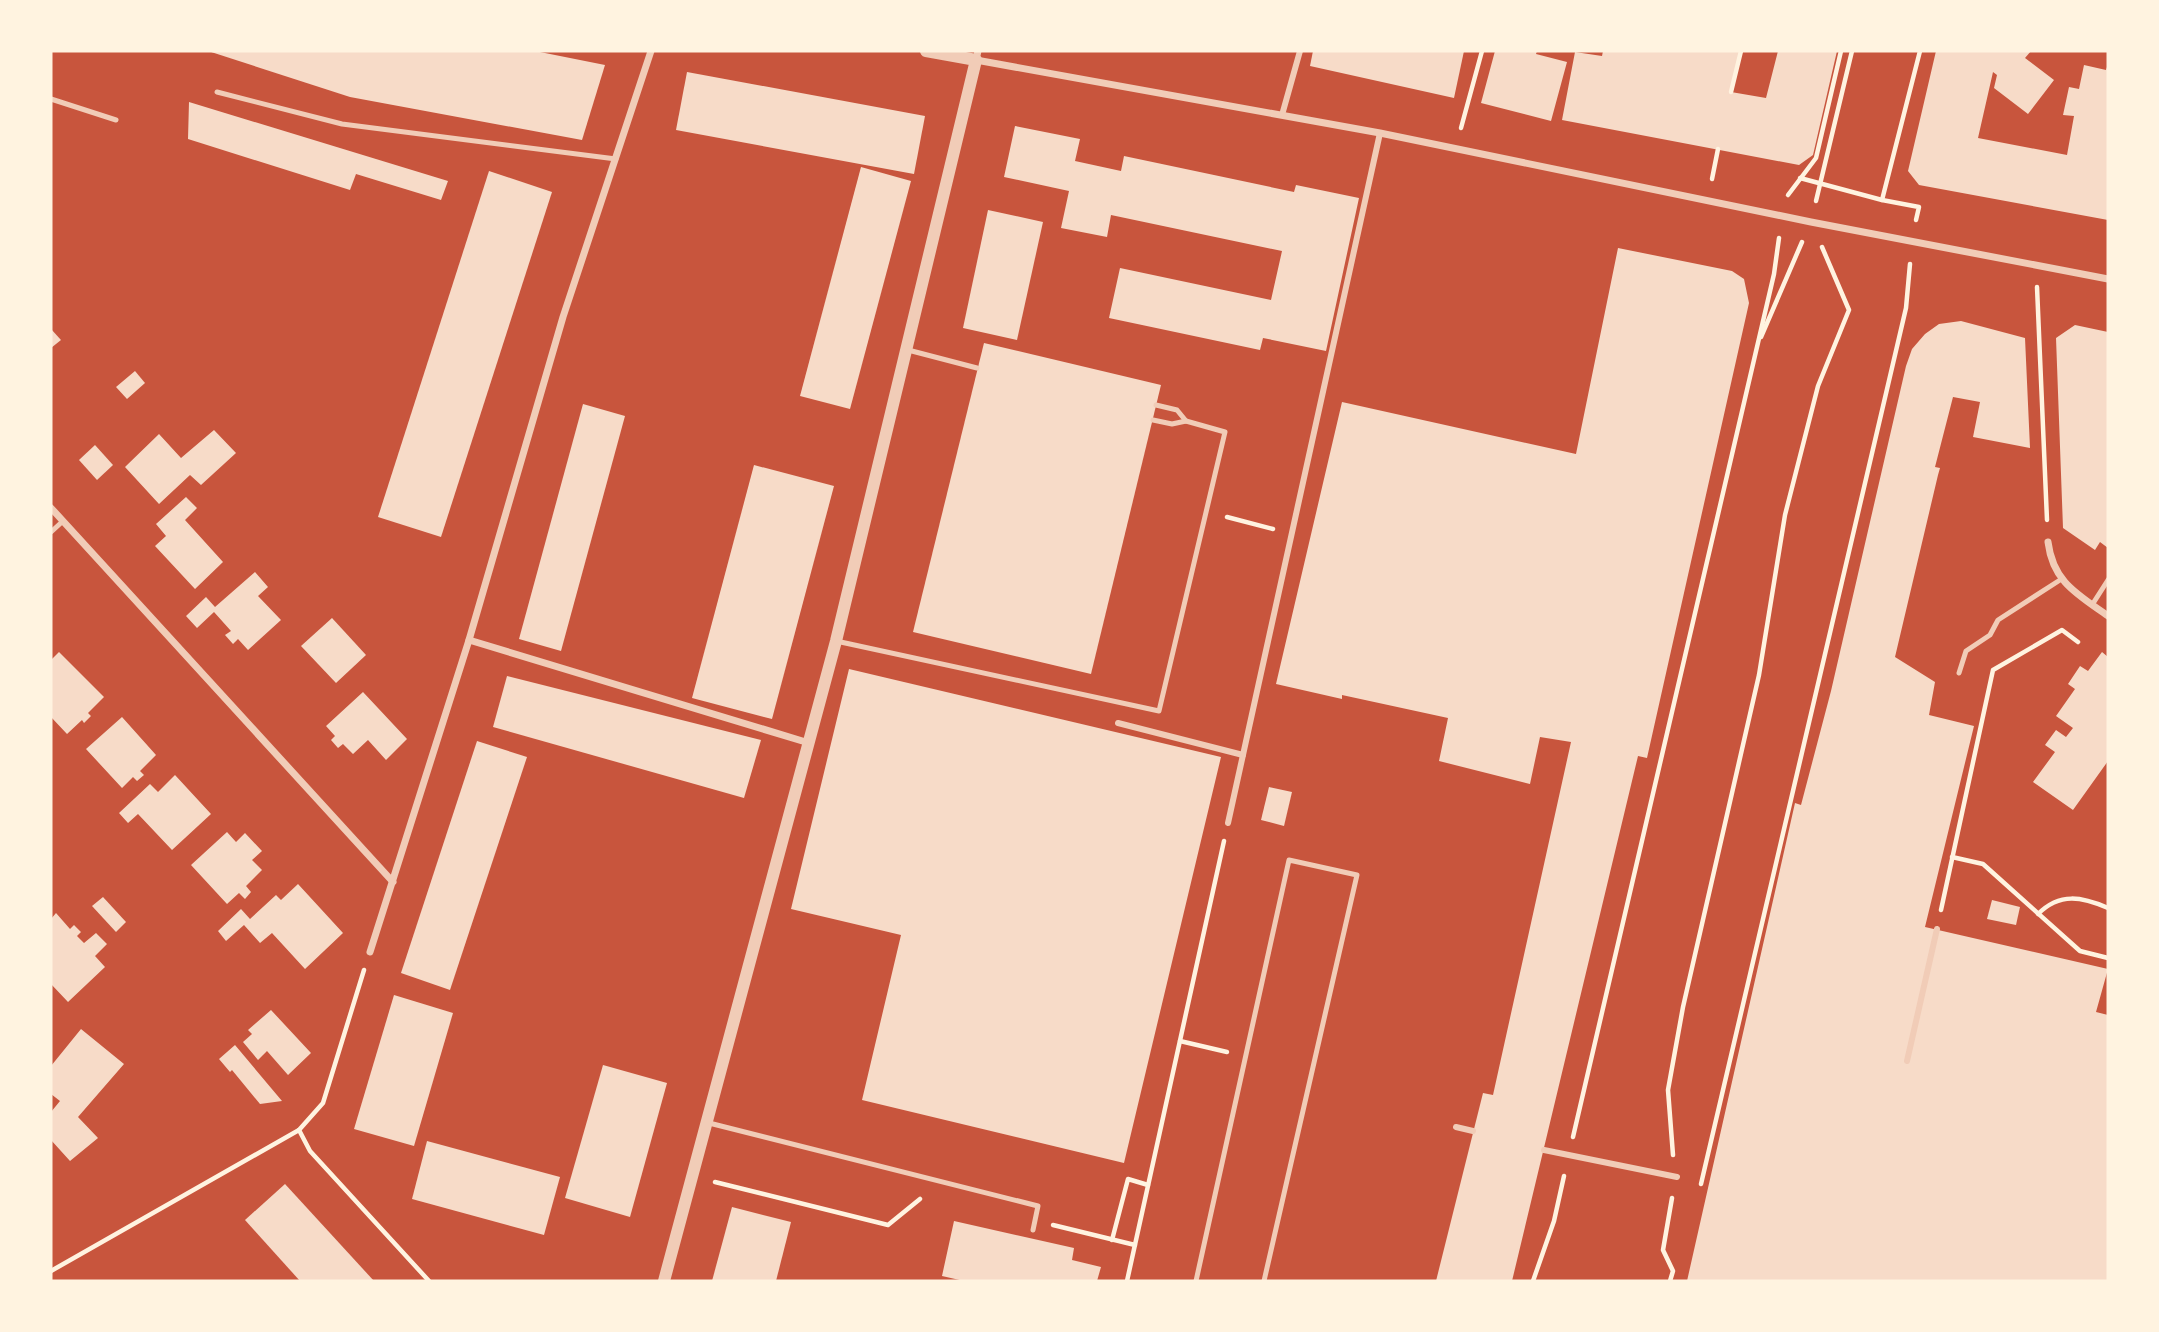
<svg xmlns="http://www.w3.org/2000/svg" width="2159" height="1332" font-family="Jost,sans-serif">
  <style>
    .building { fill: #f7dbc8 }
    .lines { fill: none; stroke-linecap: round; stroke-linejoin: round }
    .path { stroke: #fff3e0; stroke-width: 4.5 }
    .service { stroke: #f1ccb7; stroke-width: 5 }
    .pedestrian { stroke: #f1ccb7; stroke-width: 6 }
    .minor { stroke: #f1ccb7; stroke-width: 7 }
    .tertiary { stroke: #f1ccb7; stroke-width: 12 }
  </style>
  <rect width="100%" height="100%" fill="#c8553d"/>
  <g class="building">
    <path d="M208,51H535L605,65L582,140L350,97Z"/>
    <path d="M1313,51H1464L1454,98L1310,66Z"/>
    <path d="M1495,51H1537L1536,54L1567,62L1551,121L1481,103Z"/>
    <path d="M1603,51H1740L1731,92L1766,98L1778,51H1837L1813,155L1799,165L1562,120L1575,52L1602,56Z"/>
    <path d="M1936,51H2031L2025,58L2054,80L2028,114L1994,88L1997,75L1993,72L1978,138L2067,155L2074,116L2063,115L2069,87L2079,89L2084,65L2106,70L2108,64V220L1919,185L1908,171Z"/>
    <path d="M687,72L925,116L914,174L676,130Z"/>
    <path d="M189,102L448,181L441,200L356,174L350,190L188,139Z"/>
    <path d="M1015,126L1080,139L1075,161L1121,171L1124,156L1294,192L1296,185L1359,198L1326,351L1263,338L1260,350L1109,318L1120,268L1271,300L1282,251L1111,215L1107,237L1061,228L1069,191L1004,177Z"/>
    <path d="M861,167L911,181L850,409L800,396Z"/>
    <path d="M489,171L552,192L441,537L378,517Z"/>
    <path d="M988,210L1043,222L1017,340L963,328Z"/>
    <path d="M1618,248L1732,271L1744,279L1749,303L1647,758L1638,756L1512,1281H1436L1483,1093L1493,1095L1571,742L1540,737L1530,784L1439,761L1448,718L1342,695V699L1276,684L1342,402L1576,454Z"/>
    <path d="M1961,321L2025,338L2030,448L1973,437L1980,402L1953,397L1935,467L1940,468L1938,475L1895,657L1935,682L1929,715L1974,726L1925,927L2108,969L2096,1012L2108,1015V1281H1687L1795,803L1801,805L1831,691L1906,366L1912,349L1925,334L1939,324Z"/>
    <path d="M2075,325L2108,332V548L2100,542L2095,550L2063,528L2056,338Z"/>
    <path d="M51,329L61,340L51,348Z"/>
    <path d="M984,343L1161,385L1091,674L913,632Z"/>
    <path d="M135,371L145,383L127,399L116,387Z"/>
    <path d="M583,404L625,416L561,651L519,639Z"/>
    <path d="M214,430L236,453L201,485L190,475L159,504L125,467L159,434L181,458Z"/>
    <path d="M95,445L113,465L97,480L79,460Z"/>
    <path d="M754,465L834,486L772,719L692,698Z"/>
    <path d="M186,497L197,508L185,520L223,562L195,589L155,546L166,536L156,524Z"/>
    <path d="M255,572L268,587L258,596L281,620L248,650L238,639L233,644L225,635L231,631L214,612L197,628L186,616L206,597L215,607Z"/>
    <path d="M332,618L366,655L336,683L301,646Z"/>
    <path d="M59,652L104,697L88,713L91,716L84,723L82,720L67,734L51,717V660Z"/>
    <path d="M2102,652L2108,657V761L2073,810L2033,782L2055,752L2045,745L2056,730L2066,737L2073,728L2056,716L2075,689L2068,684L2080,666L2088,671Z"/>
    <path d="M849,669L1221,757L1124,1163L862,1100L901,935L791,909Z"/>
    <path d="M507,676L761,740L744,798L493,727Z"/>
    <path d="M363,692L407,739L386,760L368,740L353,754L343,744L338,748L331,740L335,736L326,726Z"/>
    <path d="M122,717L156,755L140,771L144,775L137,781L133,777L122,788L86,749Z"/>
    <path d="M477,741L527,757L450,990L401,973Z"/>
    <path d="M175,775L211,814L172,850L138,814L128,823L119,813L150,784L158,792Z"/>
    <path d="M1269,787L1292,792L1284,826L1261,820Z"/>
    <path d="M227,832L236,842L245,833L262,851L252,860L262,870L246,886L251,892L245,899L239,893L227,904L191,865Z"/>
    <path d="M298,884L343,933L305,969L272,933L260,943L244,925L226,941L218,931L241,909L250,919L276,895L281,900Z"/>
    <path d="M103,897L126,922L116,932L92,906Z"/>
    <path d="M1992,900L2020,907L2016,925L1987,919Z"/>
    <path d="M56,913L70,929L74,925L81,932L77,936L84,943L96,933L107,944L95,956L105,967L68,1002L51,984V919Z"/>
    <path d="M394,995L453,1013L414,1146L354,1129Z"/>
    <path d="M271,1010L311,1053L288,1075L267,1051L258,1060L243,1042L252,1034L248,1030Z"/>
    <path d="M81,1029L124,1064L78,1117L98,1138L70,1161L51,1140V1112L60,1101L51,1094V1066Z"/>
    <path d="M235,1045L282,1101L260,1104L232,1070L230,1072L219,1059Z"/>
    <path d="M603,1065L667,1083L630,1217L565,1198Z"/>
    <path d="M427,1141L560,1177L544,1235L412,1199Z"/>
    <path d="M285,1184L374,1281H300L245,1220Z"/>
    <path d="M732,1207L791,1222L776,1281H712Z"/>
    <path d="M954,1221L1074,1248L1072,1260L1101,1267L1097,1281H964L942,1276Z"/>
  </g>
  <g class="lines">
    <g class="path">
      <path d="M1731,92L1741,51"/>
      <path d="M1461,128L1482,51"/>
      <path d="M1800,178L1882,200"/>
      <path d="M1712,179L1718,149"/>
      <path d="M1788,195L1816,158L1841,51"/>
      <path d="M1816,201L1852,51"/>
      <path d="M1916,220L1919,207L1882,200L1920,51"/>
      <path d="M2037,287L2047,520"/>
      <path d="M1761,337L1802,242"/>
      <path d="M1227,517L1273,529"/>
      <path d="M1952,857L1983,864L2080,951L2108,958"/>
      <path d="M1941,910L1993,670L2062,630L2078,642"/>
      <path d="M2038,914C2060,892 2082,897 2108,908"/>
      <path d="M1180,1041L1227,1052"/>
      <path d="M299,1130L310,1151L429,1281"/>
      <path d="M1573,1137L1774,274L1779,238"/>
      <path d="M1673,1155L1668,1090L1683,1007L1759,675L1785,515L1818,386L1849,310L1822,247"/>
      <path d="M715,1182L888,1225L920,1199"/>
      <path d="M1701,1184L1906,308L1910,264"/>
      <path d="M1053,1225L1135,1245"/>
      <path d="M1112,1240L1128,1179L1148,1185"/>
      <path d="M51,1271L299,1130L323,1103L364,970"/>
      <path d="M1127,1281L1224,841"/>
      <path d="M1533,1281L1554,1221L1564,1176"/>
      <path d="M1670,1281L1673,1271L1663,1250L1672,1198"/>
    </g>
    <g class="service">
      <path d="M217,92L342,124L616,159"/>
      <path d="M51,99L116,120"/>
      <path d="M908,350L977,368"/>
      <path d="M1156,405L1177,410L1186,421"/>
      <path d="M51,532L63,521"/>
      <path d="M2092,605L2108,580"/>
      <path d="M836,641L1159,711L1225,432L1186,421L1172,424L1153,420"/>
      <path d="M1959,673L1966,651L1990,635L1998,620L2060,580"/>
      <path d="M709,1123L1038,1206L1033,1230"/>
      <path d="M1196,1281L1289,860L1357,875L1264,1281"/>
    </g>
    <g class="pedestrian">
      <path d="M1282,115L1300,51"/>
      <path d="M1118,723L1243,755"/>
      <path d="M1228,823L1380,133"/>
      <path d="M1907,1061L1937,929"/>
      <path d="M1456,1127L1473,1131"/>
      <path d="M1544,1150L1677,1177"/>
    </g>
    <g class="minor">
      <path d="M978,51L976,60L1380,133L1811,222L2108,279"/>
      <path d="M51,508L393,882"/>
      <path d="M2048,542C2053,582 2077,594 2108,616"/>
      <path d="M469,640L809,743"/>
      <path d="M370,952L469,640L563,317L651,51"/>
    </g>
    <path class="tertiary" d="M664,1281L836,641L976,60L926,51"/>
  </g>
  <rect width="2159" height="1332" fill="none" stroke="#fff3e0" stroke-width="105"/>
</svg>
